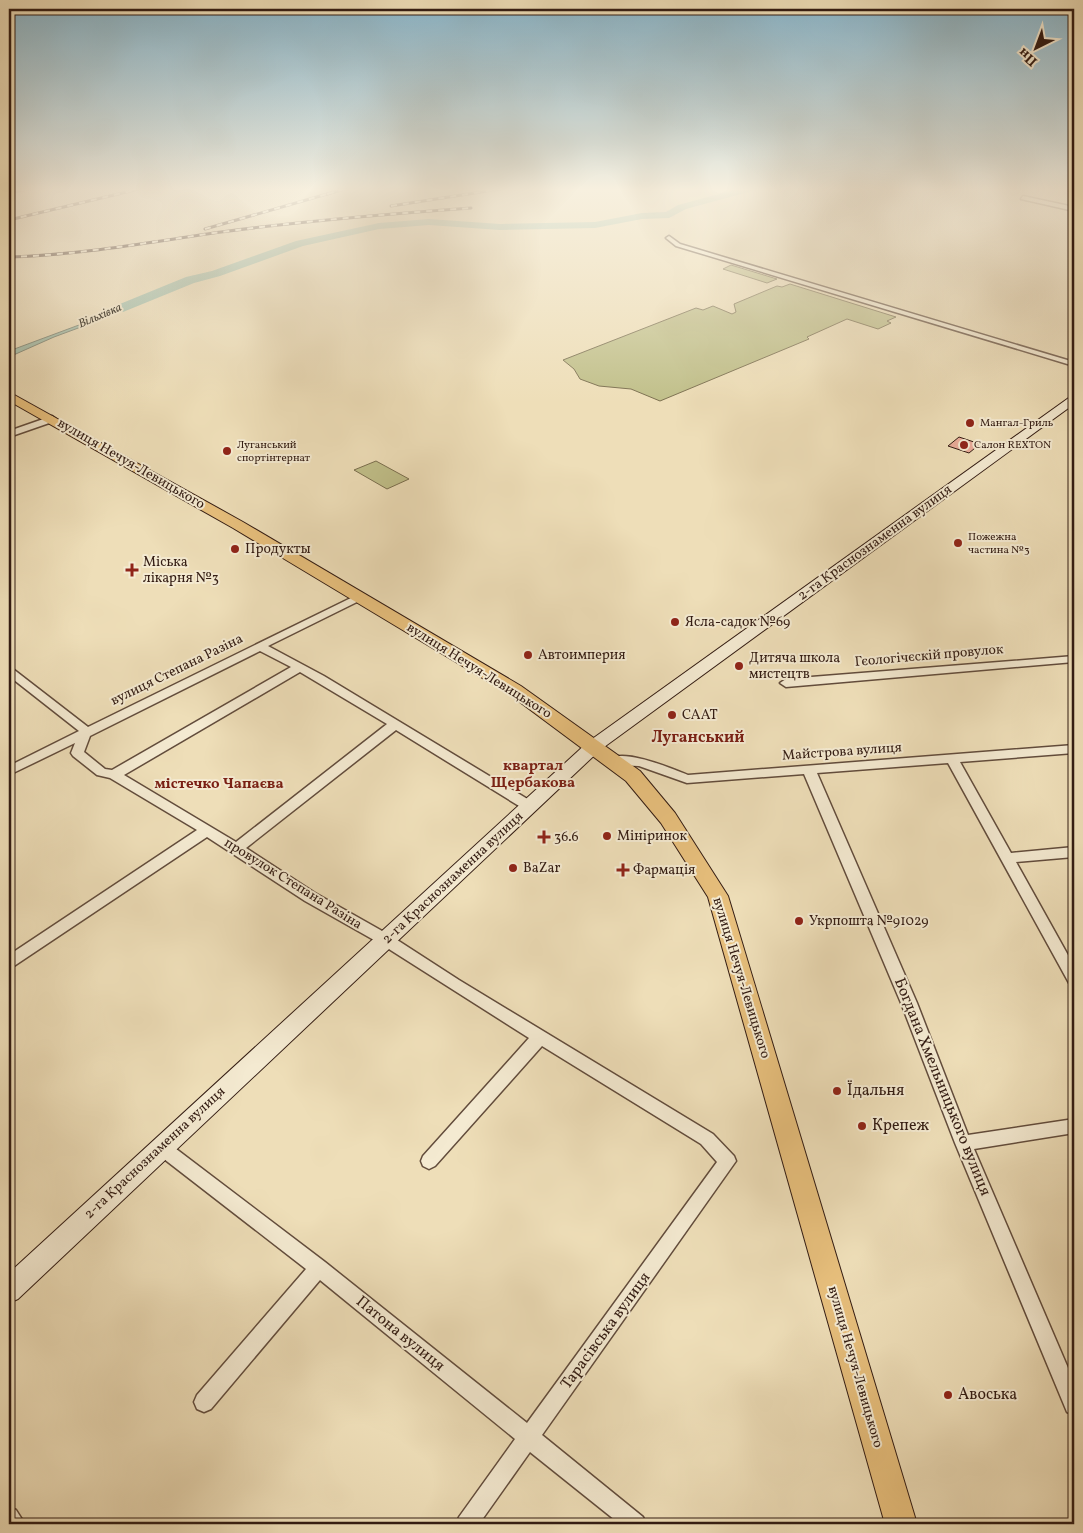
<svg xmlns="http://www.w3.org/2000/svg" width="1083" height="1533" font-family="Vollkorn,serif">
  <style>
    .green { fill: #c0bf89; stroke: #7a6e4e }
    .water { fill: #9bbdaa; stroke: #717d6e }
    .lines { fill: none; stroke-linecap: round; stroke-linejoin: round }
    .river { fill: #9bbdaa; fill-rule: evenodd }
    .building { fill: #e9ab99; stroke: #331c13 }
    .street-casing { stroke: #624c3c; stroke-width: 3 }
    .secondary-casing { stroke: #331c13; stroke-width: 2 }
    .primary-casing { stroke: #331c13; stroke-width: 2 }
    .street { fill: #f4ead1; fill-rule: evenodd }
    .secondary { fill: #f4ead1; fill-rule: evenodd }
    .primary { fill: #e7bf7c; fill-rule: evenodd }
    .rail-casing { stroke: #331c13; stroke-width: 3 }
    .rail { stroke: #f4ead1; stroke-width: 2; stroke-dasharray: 6; stroke-linecap: butt }
    .poi-dot { fill: #8f2418; stroke: #f4ead1; stroke-width: 2 }
    .labels { text-anchor: middle; dominant-baseline: central; stroke-width: 4; stroke-linejoin: round; paint-order: stroke }
    .far-poi-label { font-size: 11px; fill: #331c13; stroke: #f4ead1; text-anchor: start }
    .far-water-label { font-size: 12px; font-style: italic; fill: #524c40; stroke: #f4ead1 }
    .street-label { font-size: 14px; fill: #331c13; stroke: #f4ead1 }
    .poi-label { font-size: 14px; fill: #331c13; stroke: #f4ead1; text-anchor: start }
    .neighbourhood-label { font-size: 15px; font-weight: bold; fill: #7a1f14; stroke: #f4ead1 }
    .quarter-label { font-size: 16px; font-weight: bold; fill: #7a1f14; stroke: #f4ead1 }
    .near-street-label { font-size: 16px; fill: #331c13; stroke: #f4ead1 }
    .near-poi-label { font-size: 16px; fill: #331c13; stroke: #f4ead1; text-anchor: start }
  </style>
  <rect width="100%" height="100%" fill="#eedeb8"/>
  <filter id="stains"><feTurbulence type="fractalNoise" baseFrequency=".004" numOctaves="4"/><feColorMatrix values="0 0 0 0 .2 0 0 0 0 .09 0 0 0 0 .02 0 0 0 .5 -.17"/></filter>
  <radialGradient id="worn" r=".72"><stop offset=".6" stop-color="#630" stop-opacity="0"/><stop offset="1" stop-color="#630" stop-opacity=".3"/></radialGradient>
  <g class="green">
    <path d="M731,265L777,279L767,283L723,269Z"/>
    <path d="M790,284L896,317L887,321L891,323L878,329L847,319L807,337L809,339L660,401L631,389L599,386L580,379L574,369L563,360L696,308L703,310L713,306L732,314L736,312L734,304L777,286L782,287Z"/>
    <path d="M376,461L409,479L387,489L354,470Z"/>
  </g>
  <path class="water" d="M143,297L147,298L108,317L54,337L9,357V351L87,322Z"/>
  <g class="lines">
    <path class="river" d="M738,189H753L752,191L686,209L669,218L642,219L595,228L500,230L429,225L379,229L303,246L220,276L194,283L123,312H115L113,309L115,306L186,277L212,271L296,241L379,223L429,219L500,224L595,222L642,213L666,212L678,205Z"/>
  </g>
  <path class="building" d="M959,437L980,444L969,453L948,446Z"/>
  <g class="lines">
    <g class="street-casing">
      <g id="street">
        <path d="M1023,196L1074,207V211L1021,199Z"/>
        <path d="M669,236L680,244L1074,362V366L676,246L666,238Z"/>
        <path d="M52,416L56,419L55,421L9,437V431Z"/>
        <path d="M359,594L364,597L363,599L268,646L324,676L534,803L535,806L534,809H524L396,730L246,848L315,893L391,936L459,980L713,1134L734,1156L736,1161L542,1435L643,1517L646,1524H620L530,1452L479,1524H456L459,1517L515,1439L320,1280L211,1409L204,1412L197,1409L194,1402L197,1395L306,1269L155,1152L153,1147L155,1142L161,1139L167,1142L325,1262L527,1423L717,1162L701,1144L542,1046L435,1166L429,1169L423,1166L421,1161L423,1156L529,1038L381,944L305,901L207,837L14,966L9,968V955L197,830L110,778L97,775L73,756L71,753L75,743L9,775V766L79,731L9,676V668L13,669L88,727ZM260,651L291,667L112,770L105,769L84,752L90,736ZM300,672L387,724L236,842L124,775Z"/>
        <path d="M1074,656V662L786,687L780,683L786,679Z"/>
        <path d="M1074,745V753L960,762L1011,853L1074,847V857L1016,862L1074,966V985L1069,983L948,763L817,773L917,1003L968,1135L1074,1119V1133L974,1149L1074,1382V1415L1067,1412L955,1143L901,1003L804,774L687,783L639,766L614,765L608,761C619,746 673,769 688,775Z"/>
        <path d="M9,1507L16,1510L25,1524H9Z"/>
      </g>
    </g>
    <g class="secondary-casing">
      <path id="secondary" d="M1074,396V404L600,750L18,1299L9,1303V1273L588,742L1070,397Z"/>
    </g>
    <g class="primary-casing">
      <path id="primary" d="M9,392L243,522L521,686L640,771L675,813L728,896L917,1524H885L708,897L661,823L626,781L509,694L233,528L9,401Z"/>
    </g>
    <use href="#street" class="street"/>
    <use href="#secondary" class="secondary"/>
    <use href="#primary" class="primary"/>
    <g class="rail-casing">
      <g id="rail">
        <path d="M9,193L28,189"/>
        <path d="M327,194L345,189"/>
        <path d="M391,206L500,189"/>
        <path d="M9,220L139,189"/>
        <path d="M205,229L334,192"/>
        <path d="M9,257C80,255 150,242 221,232C304,221 387,214 471,208"/>
      </g>
    </g>
    <use href="#rail" class="rail"/>
  </g>
  <linearGradient id="sky" x2="0" y2="1"><stop stop-color="#89b8cf"/><stop offset="0.47" stop-color="#f7f0df"/><stop offset="1" stop-color="#f7f0df" stop-opacity="0"/></linearGradient>
  <rect width="1083" height="403" fill="url(#sky)"/>
  <g class="poi-dot">
    <circle cx="970" cy="423" r="5"/>
    <circle cx="964" cy="445" r="5"/>
    <circle cx="227" cy="451" r="5"/>
    <circle cx="958" cy="543" r="5"/>
    <circle cx="235" cy="549" r="5"/>
    <path d="M129.5 562.5h5v5h5v5h-5v5h-5v-5h-5v-5h5z"/>
    <circle cx="675" cy="622" r="5"/>
    <circle cx="528" cy="655" r="5"/>
    <circle cx="739" cy="666" r="5"/>
    <circle cx="672" cy="715" r="5"/>
    <circle cx="607" cy="836" r="5"/>
    <path d="M541.5 829.5h5v5h5v5h-5v5h-5v-5h-5v-5h5z"/>
    <circle cx="513" cy="868" r="5"/>
    <path d="M620.5 862.5h5v5h5v5h-5v5h-5v-5h-5v-5h5z"/>
    <circle cx="799" cy="921" r="5"/>
    <circle cx="837" cy="1091" r="5"/>
    <circle cx="862" cy="1126" r="5"/>
    <circle cx="948" cy="1395" r="5"/>
  </g>
  <g class="labels">
    <g class="far-poi-label">
      <text x="980" y="423">Мангал-Гриль</text>
      <text x="237" y="445">Луганський<tspan x="237" dy="13">спортінтернат</tspan></text>
      <text x="974" y="445">Салон REXTON</text>
      <text x="968" y="537">Пожежна<tspan x="968" dy="13">частина №3</tspan></text>
    </g>
    <g class="far-water-label">
      <text transform="translate(100 316) rotate(-23)">Вільхівка</text>
    </g>
    <g class="street-label">
      <text transform="translate(131 464) rotate(30)">вулиця Нечуя-Левицького</text>
      <text transform="translate(875 543) rotate(-36)">2-га Краснознаменна вулиця</text>
      <text transform="translate(929 656) rotate(-5)">Гєологічєскій провулок</text>
      <text transform="translate(177 670) rotate(-26)">вулиця Степана Разіна</text>
      <text transform="translate(479 671) rotate(32)">вулиця Нечуя-Левицького</text>
      <text transform="translate(842 752) rotate(-4)">Майстрова вулиця</text>
      <text transform="translate(453 878) rotate(-43)">2-га Краснознаменна вулиця</text>
      <text transform="translate(293 884) rotate(32)">провулок Степана Разіна</text>
      <text transform="translate(741 978) rotate(73)">вулиця Нечуя-Левицького</text>
      <text transform="translate(155 1153) rotate(-43)">2-га Краснознаменна вулиця</text>
      <text transform="translate(855 1367) rotate(74)">вулиця Нечуя-Левицького</text>
    </g>
    <g class="poi-label">
      <text x="245" y="549">Продукты</text>
      <text x="143" y="562">Міська<tspan x="143" dy="16">лікарня №3</tspan></text>
      <text x="685" y="622">Ясла-садок №69</text>
      <text x="538" y="655">Автоимперия</text>
      <text x="749" y="658">Дитяча школа<tspan x="749" dy="16">мистецтв</tspan></text>
      <text x="682" y="715">СААТ</text>
      <text x="617" y="836">Мініринок</text>
      <text x="554" y="837">36.6</text>
      <text x="523" y="868">BaZar</text>
      <text x="633" y="870">Фармація</text>
      <text x="809" y="921">Укрпошта №91029</text>
    </g>
    <g class="neighbourhood-label">
      <text x="533" y="766">квартал<tspan x="533" dy="17">Щербакова</tspan></text>
      <text x="219" y="784">містечко Чапаєва</text>
    </g>
    <g class="quarter-label">
      <text x="698" y="738">Луганський</text>
    </g>
    <g class="near-street-label">
      <text transform="translate(942 1087) rotate(68)">Богдана Хмельницького вулиця</text>
      <text transform="translate(606 1331) rotate(-54)">Тарасівська вулиця</text>
      <text transform="translate(400 1334) rotate(39)">Патона вулиця</text>
    </g>
    <g class="near-poi-label">
      <text x="847" y="1091">Їдальня</text>
      <text x="872" y="1126">Крепеж</text>
      <text x="958" y="1395">Авоська</text>
    </g>
  </g>
  <rect width="1083" height="1533" fill="none" stroke="#eedeb8" stroke-width="30"/>
  <rect x="10" y="10" width="1063" height="1513" fill="none" stroke="#331c13" stroke-width="2.5"/>
  <rect x="15" y="15" width="1053" height="1503" fill="none" stroke="#331c13"/>
  <g transform="translate(1036 48) rotate(222)" stroke="#f4ead1" stroke-width="4" paint-order="stroke">
  <path d="M0-4L9 19L0 12L-9 19Z" fill="#331c13"/>
  <text y="-8" font-size="14" font-weight="bold" text-anchor="middle" fill="#331c13">Пн</text>
  </g>
  <rect width="100%" height="100%" filter="url(#stains)"/>
  <rect width="100%" height="100%" fill="url(#worn)"/>
</svg>
